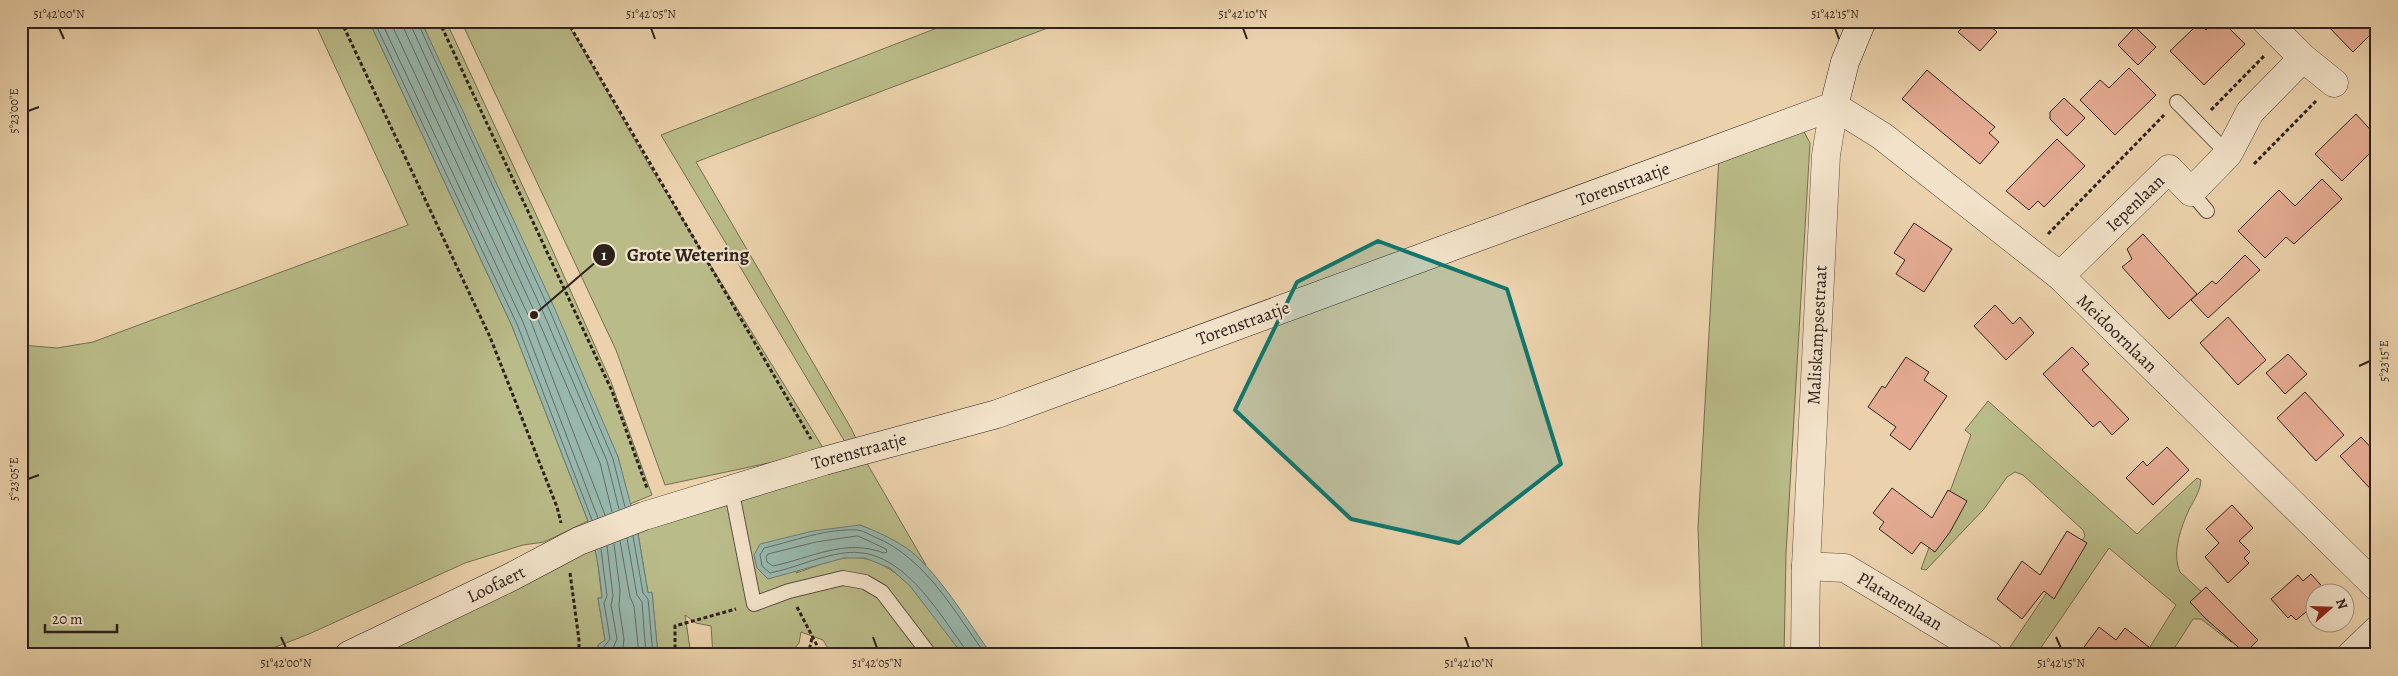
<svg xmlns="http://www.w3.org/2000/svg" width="2398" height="676" font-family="Alegreya,serif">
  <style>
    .green { fill: #b9bb88; stroke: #746e52 }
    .water { fill: #98b7ad; stroke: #6e7b73 }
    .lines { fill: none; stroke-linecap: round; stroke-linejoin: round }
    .shore { stroke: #636c65; stroke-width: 1 }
    .building { fill: #e5ac93; stroke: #2e221d }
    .lane-casing { stroke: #5d4e41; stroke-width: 16 }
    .street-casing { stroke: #5d4e41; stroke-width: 29 }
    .secondary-casing { stroke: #2e221d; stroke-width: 29 }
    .path { stroke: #2e221d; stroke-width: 3; stroke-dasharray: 4 2.5; stroke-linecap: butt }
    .lane { stroke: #f2e2c9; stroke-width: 14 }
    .street { stroke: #f2e2c9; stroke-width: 28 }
    .secondary { stroke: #f2e2c9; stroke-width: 28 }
    .marked { fill: #0f766e; fill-opacity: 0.2; stroke: #0f766e; stroke-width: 4; stroke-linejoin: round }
    .ticks { fill: none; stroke: #2e221d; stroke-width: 2 }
    .labels { text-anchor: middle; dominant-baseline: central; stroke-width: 4.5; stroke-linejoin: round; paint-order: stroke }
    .street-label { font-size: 18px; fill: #2e221d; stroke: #f2e2c9 }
    .leader { fill: none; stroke: #2e221d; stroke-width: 2 }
    .callout-dot { fill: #2e221d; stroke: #f2e2c9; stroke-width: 2 }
    .mark-label { font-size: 15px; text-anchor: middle; font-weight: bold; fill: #fff }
    .callout-label { font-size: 19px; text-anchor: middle; font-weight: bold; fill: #2e221d; stroke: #f2e2c9; stroke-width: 4.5; stroke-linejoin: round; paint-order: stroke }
    .neatline { fill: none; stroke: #2e221d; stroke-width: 2 }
    .ticks-label { font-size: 12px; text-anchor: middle; fill: #2e221d }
  </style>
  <rect width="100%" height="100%" fill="#ebd2ac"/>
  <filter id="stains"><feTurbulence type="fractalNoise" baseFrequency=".004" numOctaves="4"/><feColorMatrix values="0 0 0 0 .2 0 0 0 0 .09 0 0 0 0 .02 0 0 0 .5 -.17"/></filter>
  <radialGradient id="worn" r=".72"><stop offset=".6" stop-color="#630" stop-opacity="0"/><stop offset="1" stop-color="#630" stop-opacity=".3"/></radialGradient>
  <g class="green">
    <path d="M314,21H369L512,326L588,521L544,542L523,545L465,563L309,634L255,655H21V345L57,348L93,342L408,225Z"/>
    <path d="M421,21H446L552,249L611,382L652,495L630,504L618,457Z"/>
    <path d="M461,21H566L650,167L825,451L665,485L616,350Z"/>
    <path d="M955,21H1066L696,162L851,428L859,445L848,447L661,135Z"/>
    <path d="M1802,128L1810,143L1786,554L1784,655H1702L1698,527L1719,157Z"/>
    <path d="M1988,401L2137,534L2197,478L2201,480C2200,494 2192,502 2187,514C2180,531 2172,554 2180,572L2241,628L2242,637L2231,642L2201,619H2193L2170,655H2145L2176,605L2109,548L2036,655H2024L2010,647L2085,536L2083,530L2023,475L2015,472L2007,477L1984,509L1926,570L1921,569L1971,435L1965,430Z"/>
    <path d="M865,460L926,565C905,547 885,535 860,525L796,573C812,568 828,560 844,558C898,550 936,618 963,655H832L823,640L801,632L799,643L789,655H713L711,626L696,623L685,615L691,655H658L652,593H648L637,528Z"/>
    <path d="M596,549L602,598H598L605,640L598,645L599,655H362L554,564Z"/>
  </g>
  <g class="water">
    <path d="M369,21H421L554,307L618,457L637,528L648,593L652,592L658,655H599L598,645L605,640L598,598H602C600,571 595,547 588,521L512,326Z"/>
    <path d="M860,525C876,531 891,538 905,547C935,567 970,625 992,655H963L910,586L890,568L865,558H844L768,579L757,568L754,555L760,544L813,531Z"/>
  </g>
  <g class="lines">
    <g class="shore">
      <path d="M374,21L517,324L592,520"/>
      <path d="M381,21L523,322L598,518"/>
      <path d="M390,21L530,319L605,515"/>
      <path d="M403,21L405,31L536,315L600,463L612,512"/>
      <path d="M411,21L412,28L543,312L607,461L619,509"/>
      <path d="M417,21L549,309L613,459L625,507"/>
      <path d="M633,536L643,593L648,599L653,655"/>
      <path d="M858,536L886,549L887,552L884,553C845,538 811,558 773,566L767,562L766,557L768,554L816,542Z"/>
      <path d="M627,538L637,595L642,602L646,655"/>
      <path d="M620,541L630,597L634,606L639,655"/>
      <path d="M614,544L620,590L619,606L624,639L623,647L617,655"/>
      <path d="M607,546L613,596L611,605L617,639L610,655"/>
      <path d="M601,549L607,596L604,603L610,639L603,648L604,655"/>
      <path d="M967,655L966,650C937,611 901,545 844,553C819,556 795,568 770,573L762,566L760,555L764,548C794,541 827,528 858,530C864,531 870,535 875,537C926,558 955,613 986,655"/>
    </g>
  </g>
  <g class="building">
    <path d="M1968,21H1984L1997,32L1980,51L1958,32Z"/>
    <path d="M2214,21H2222L2245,44L2204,85L2170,51L2196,26L2198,28L2201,25L2206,30Z"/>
    <path d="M2323,21H2377V28L2353,52Z"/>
    <path d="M2135,27L2156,47L2138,65L2118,45Z"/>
    <path d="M2129,68L2156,95L2115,135L2080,100L2100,80L2109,88Z"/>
    <path d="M1927,70L1995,127L1989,133L1999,142L1980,164L1902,99Z"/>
    <path d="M2064,98L2085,118L2067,136L2050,119V112Z"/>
    <path d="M2356,114L2377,137V146L2342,181L2315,154Z"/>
    <path d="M2057,139L2085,166L2044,207L2038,201L2029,210L2006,191Z"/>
    <path d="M2322,179L2342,199L2294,244L2286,237L2265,258L2238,231L2279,190L2295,206Z"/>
    <path d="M1914,223L1952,249L1924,292L1896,274L1905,260L1894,253Z"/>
    <path d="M2143,234L2197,294L2169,319L2122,267L2132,259L2127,249Z"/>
    <path d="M2245,255L2260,270L2208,318L2191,300L2212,281L2216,284Z"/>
    <path d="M1995,305L2013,324L2020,317L2034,333L2006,360L1974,326Z"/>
    <path d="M2228,317L2266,360L2238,385L2200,343Z"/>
    <path d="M2072,347L2089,364L2082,370L2129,419L2112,435L2100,421L2093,427L2043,374Z"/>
    <path d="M2288,354L2307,374L2285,394L2266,373Z"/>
    <path d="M1906,357L1929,372L1924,380L1947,396L1910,450L1890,435L1896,427L1868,407L1882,386L1885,388Z"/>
    <path d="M2305,392L2344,435L2316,461L2277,418Z"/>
    <path d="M2361,437L2377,454V496L2340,456Z"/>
    <path d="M2167,447L2189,470L2153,505L2126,478L2143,461L2147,466Z"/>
    <path d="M1892,488L1932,518L1948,490L1967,501L1950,532L1935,552L1921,542L1912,554L1879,529L1884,522L1873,513Z"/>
    <path d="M2232,505L2253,528L2239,541L2250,552L2244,558L2249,563L2228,583L2205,557L2219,543L2206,529Z"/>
    <path d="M2067,531L2087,543L2054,599L2044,591L2022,619L1997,599L2022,561L2040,575Z"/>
    <path d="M2311,574L2328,593L2316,594V604L2296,620L2291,615L2288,618L2271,599L2298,575L2303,581Z"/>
    <path d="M2206,587L2258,640L2245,653L2206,619L2190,602Z"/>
    <path d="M2099,627L2116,640L2125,628L2159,655H2078Z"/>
  </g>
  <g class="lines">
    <g class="lane-casing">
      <g id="lane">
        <path d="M2177,102L2228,154"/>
        <path d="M2191,192L2207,211"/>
        <path d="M731,488L754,604L789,591L843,578L865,582L882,592L930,655"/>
      </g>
    </g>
    <g class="street-casing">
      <g id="street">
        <path d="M2266,21L2303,58L2334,83"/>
        <path d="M2060,276L2169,169L2191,192L2228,154L2250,112L2303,58"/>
        <path d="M1806,566L1845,568L1989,655"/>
        <path d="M1805,655L1806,566L1826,155L1834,106L1882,136L2060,276L2377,587"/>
        <path d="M2351,655L2377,630"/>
      </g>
    </g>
    <g class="secondary-casing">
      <path id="secondary" d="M349,655L511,577L579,541L644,516L824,461L997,414L1834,106L1845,62L1862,21"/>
    </g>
    <g class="path">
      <path d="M341,21L490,337L557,507L561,523"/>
      <path d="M439,21L612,391L647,488"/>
      <path d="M567,21L811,439"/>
      <path d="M2211,110L2264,56"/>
      <path d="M2254,164L2316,101"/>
      <path d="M2048,234L2164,115"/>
      <path d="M570,573L579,640V655"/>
      <path d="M797,607L822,655"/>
      <path d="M675,655V626L736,609"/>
      <path d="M808,655L812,638"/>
    </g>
    <use href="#lane" class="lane"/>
    <use href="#street" class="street"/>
    <use href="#secondary" class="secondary"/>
  </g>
  <path class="marked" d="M1378,241L1507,289L1561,464L1459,543L1351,519L1235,410L1297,282Z"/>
  <path class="ticks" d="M59,28L64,39M651,28L655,39M1243,28L1247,39M1835,28L1839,39M28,111L39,107M2359,366L2370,361M28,479L39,475M281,637L286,648M873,637L877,648M1465,637L1469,648M2056,637L2061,648"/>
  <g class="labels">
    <g class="street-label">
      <text transform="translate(1623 184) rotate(-20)">Torenstraatje</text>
      <text transform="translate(2135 203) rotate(-44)">Iepenlaan</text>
      <text transform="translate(1243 323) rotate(-20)">Torenstraatje</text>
      <text transform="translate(2117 333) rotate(44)">Meidoornlaan</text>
      <text transform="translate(1817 335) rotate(-87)">Maliskampsestraat</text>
      <text transform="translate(859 451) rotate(-15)">Torenstraatje</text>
      <text transform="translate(496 584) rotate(-26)">Loofaert</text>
      <text transform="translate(1900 601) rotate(31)">Platanenlaan</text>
    </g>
  </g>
  <path class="leader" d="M534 315L604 255"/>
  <g class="callout-dot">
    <circle cx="534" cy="315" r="5"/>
    <circle cx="604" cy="255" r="12"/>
  </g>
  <g class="mark-label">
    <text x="604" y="260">1</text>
  </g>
  <g class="callout-label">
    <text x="688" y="261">Grote Wetering</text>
  </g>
  <rect width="2398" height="676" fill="none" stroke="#ebd2ac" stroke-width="55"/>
  <g transform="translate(2330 608) rotate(70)"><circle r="24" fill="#f2e2c9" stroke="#a49584"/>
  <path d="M0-4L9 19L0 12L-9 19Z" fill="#8f2418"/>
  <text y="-8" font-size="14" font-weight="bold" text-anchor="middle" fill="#2e221d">N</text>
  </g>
  <path d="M45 624v8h72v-8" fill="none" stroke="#2e221d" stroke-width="2.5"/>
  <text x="52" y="624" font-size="15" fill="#2e221d" stroke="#f2e2c9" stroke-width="4" paint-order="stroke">20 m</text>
  <rect x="28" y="28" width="2342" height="620" class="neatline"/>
  <g class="ticks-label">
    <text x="59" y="18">51°42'00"N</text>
    <text x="651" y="18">51°42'05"N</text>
    <text x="1243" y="18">51°42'10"N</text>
    <text x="1835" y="18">51°42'15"N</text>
    <text transform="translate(14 111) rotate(-90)" y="4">5°23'00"E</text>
    <text transform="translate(2384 361) rotate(-90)" y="4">5°23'15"E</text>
    <text transform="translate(14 479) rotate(-90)" y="4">5°23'05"E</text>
    <text x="286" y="667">51°42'00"N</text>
    <text x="877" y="667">51°42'05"N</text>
    <text x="1469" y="667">51°42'10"N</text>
    <text x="2061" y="667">51°42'15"N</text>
  </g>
  <rect width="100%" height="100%" filter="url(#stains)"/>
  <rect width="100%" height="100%" fill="url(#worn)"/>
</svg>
